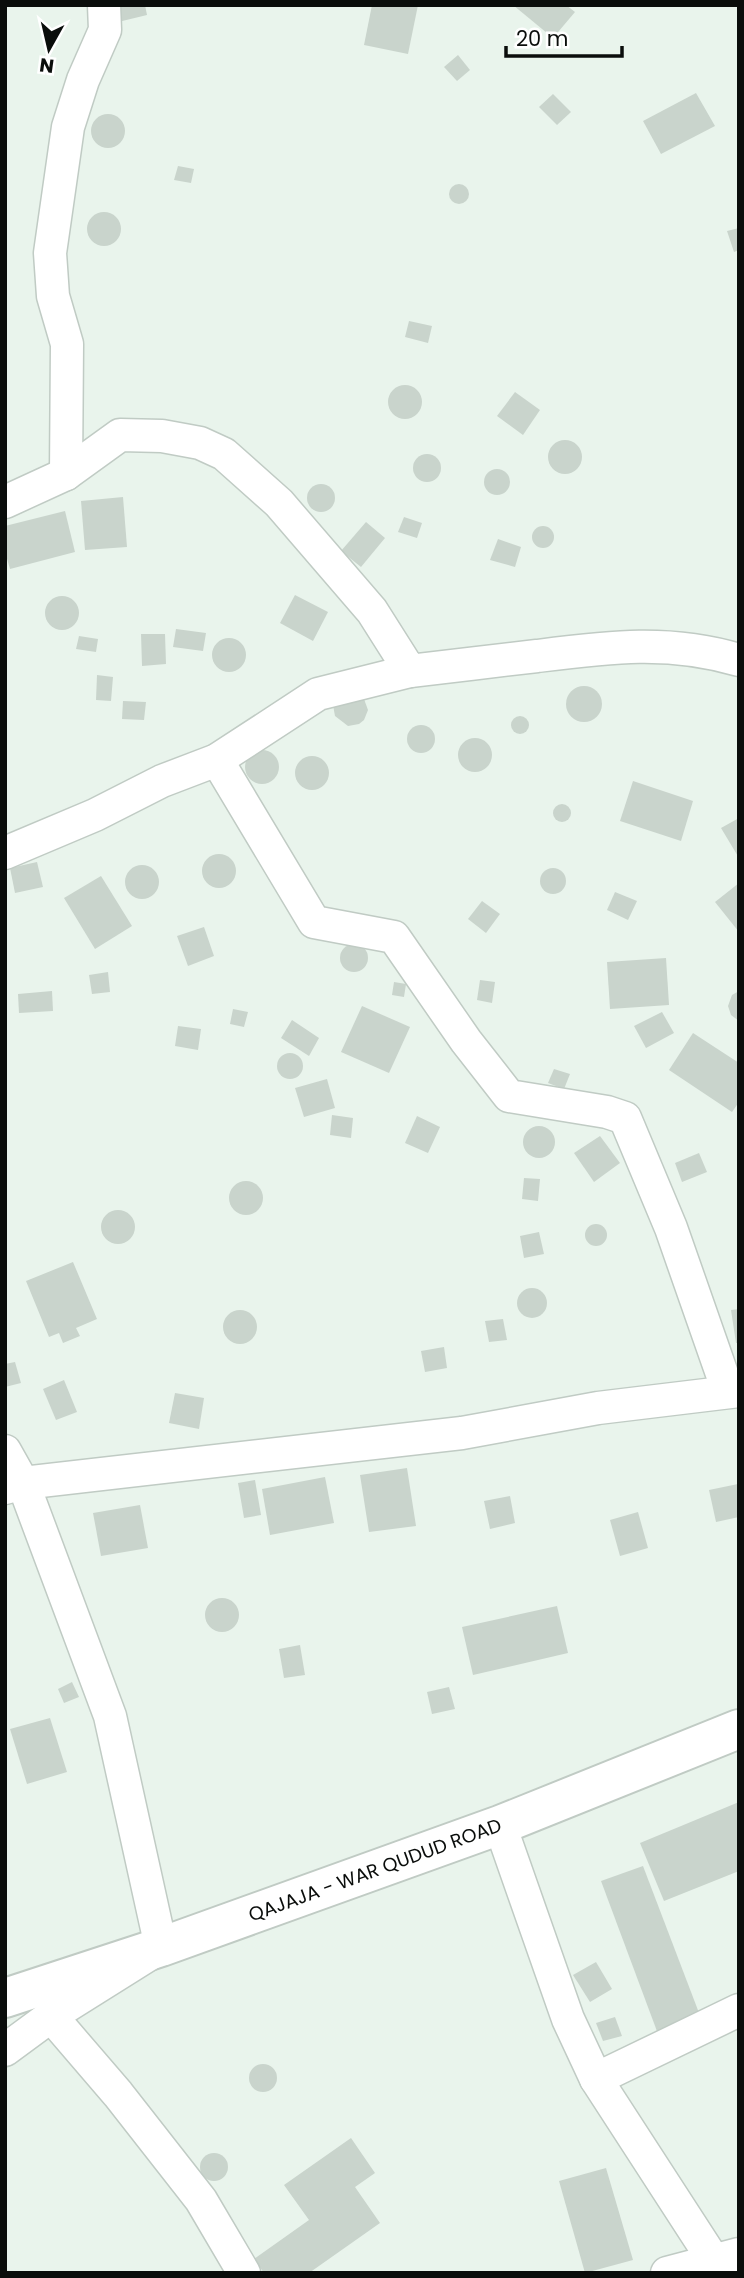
<svg xmlns="http://www.w3.org/2000/svg" width="744" height="2278" font-family="Poppins,sans-serif">
  <style>
    .building { fill: #c9d4cc }
    .lines { fill: none; stroke-linecap: round; stroke-linejoin: round }
    .street-casing { stroke: #c0cbc4; stroke-width: 35 }
    .secondary-casing { stroke: #c0cbc4; stroke-width: 42 }
    .street { stroke: #fff; stroke-width: 32 }
    .secondary { stroke: #fff; stroke-width: 38 }
    .labels { text-anchor: middle; dominant-baseline: central; stroke-width: 6; stroke-linejoin: round; paint-order: stroke }
    .street-label { font-size: 19px; fill: #0a0d0b; stroke: #fff }
  </style>
  <rect width="100%" height="100%" fill="#e9f4ec"/>
  <g class="building">
    <path d="M109,5H145L147,15L114,23Z"/>
    <path d="M372,5H418L408,54L364,45Z"/>
    <path d="M513,5H566L575,12L553,38Z"/>
    <path d="M458,55L470,70L457,81L444,67Z"/>
    <path d="M696,93L715,126L661,154L643,121Z"/>
    <path d="M553,94L571,112L557,125L539,107Z"/>
    <circle cx="108" cy="131" r="17"/>
    <path d="M178,166L194,169L191,183L174,180Z"/>
    <circle cx="459" cy="194" r="10"/>
    <circle cx="104" cy="229" r="17"/>
    <path d="M739,228V250L734,252L727,231Z"/>
    <path d="M409,321L432,326L428,343L405,337Z"/>
    <circle cx="405" cy="402" r="17"/>
    <path d="M515,392L540,410L523,435L497,416Z"/>
    <circle cx="565" cy="457" r="17"/>
    <circle cx="427" cy="468" r="14"/>
    <circle cx="497" cy="482" r="13"/>
    <circle cx="321" cy="498" r="14"/>
    <path d="M123,497L127,547L85,550L81,501Z"/>
    <path d="M65,511L75,552L10,569L5,552V526Z"/>
    <path d="M404,517L422,523L417,538L398,532Z"/>
    <path d="M366,522L385,538L361,567L341,551Z"/>
    <circle cx="543" cy="537" r="11"/>
    <path d="M498,539L521,547L515,567L490,560Z"/>
    <path d="M295,595L328,612L313,641L280,623Z"/>
    <circle cx="62" cy="613" r="17"/>
    <path d="M176,629L206,633L203,651L173,647Z"/>
    <path d="M141,634H165L166,664L142,666Z"/>
    <path d="M79,636L98,639L96,652L76,649Z"/>
    <circle cx="229" cy="655" r="17"/>
    <path d="M97,675L113,677L111,701L96,700Z"/>
    <circle cx="584" cy="704" r="18"/>
    <path d="M364,699L368,710L364,720L359,724L348,726L335,716L333,705Z"/>
    <path d="M123,701L146,702L144,720L122,719Z"/>
    <circle cx="520" cy="725" r="9"/>
    <circle cx="421" cy="739" r="14"/>
    <circle cx="475" cy="755" r="17"/>
    <circle cx="262" cy="767" r="17"/>
    <circle cx="312" cy="773" r="17"/>
    <path d="M633,781L693,801L681,841L620,821Z"/>
    <circle cx="562" cy="813" r="9"/>
    <path d="M739,818V858L721,828Z"/>
    <circle cx="219" cy="871" r="17"/>
    <path d="M37,862L43,887L15,893L10,868Z"/>
    <circle cx="142" cy="882" r="17"/>
    <circle cx="553" cy="881" r="13"/>
    <path d="M101,876L132,926L95,949L64,898Z"/>
    <path d="M739,883V932L715,902Z"/>
    <path d="M615,892L637,901L628,920L607,910Z"/>
    <path d="M482,901L500,914L486,933L468,919Z"/>
    <path d="M204,927L214,956L188,966L177,936Z"/>
    <circle cx="354" cy="958" r="14"/>
    <path d="M666,958L669,1005L610,1009L607,962Z"/>
    <path d="M108,972L110,992L92,994L89,975Z"/>
    <path d="M480,980L495,982L492,1003L477,1000Z"/>
    <path d="M394,982L406,984L404,997L392,995Z"/>
    <path d="M52,991L53,1011L19,1013L18,994Z"/>
    <path d="M739,991V1021L731,1015L728,1006L732,995Z"/>
    <path d="M362,1006L410,1027L389,1073L341,1052Z"/>
    <path d="M233,1009L248,1012L244,1027L230,1024Z"/>
    <path d="M662,1012L674,1033L646,1048L634,1026Z"/>
    <path d="M292,1020L319,1038L309,1056L281,1038Z"/>
    <path d="M178,1026L201,1029L198,1050L175,1046Z"/>
    <path d="M693,1033L739,1063V1102L732,1112L669,1070Z"/>
    <circle cx="290" cy="1066" r="13"/>
    <path d="M554,1069L570,1074L564,1089L548,1083Z"/>
    <path d="M327,1079L335,1108L304,1117L295,1088Z"/>
    <path d="M332,1115L353,1118L351,1138L330,1135Z"/>
    <path d="M417,1116L440,1127L428,1153L405,1143Z"/>
    <circle cx="539" cy="1142" r="16"/>
    <path d="M600,1136L620,1163L594,1182L574,1153Z"/>
    <path d="M699,1153L707,1172L682,1182L675,1163Z"/>
    <path d="M524,1178L540,1179L538,1201L522,1199Z"/>
    <circle cx="246" cy="1198" r="17"/>
    <circle cx="118" cy="1227" r="17"/>
    <circle cx="596" cy="1235" r="11"/>
    <path d="M539,1232L544,1254L524,1258L520,1236Z"/>
    <path d="M73,1262L97,1319L76,1328L80,1336L63,1343L59,1333L49,1337L26,1281Z"/>
    <circle cx="532" cy="1303" r="15"/>
    <path d="M739,1309V1343H736L731,1310Z"/>
    <circle cx="240" cy="1327" r="17"/>
    <path d="M503,1319L507,1340L489,1342L485,1321Z"/>
    <path d="M444,1347L447,1368L425,1372L421,1351Z"/>
    <path d="M15,1362L21,1383L5,1387V1364Z"/>
    <path d="M64,1380L77,1412L56,1420L43,1389Z"/>
    <path d="M175,1393L204,1398L199,1429L169,1423Z"/>
    <path d="M407,1468L416,1526L369,1532L360,1475Z"/>
    <path d="M325,1477L334,1523L270,1535L262,1489Z"/>
    <path d="M255,1480L261,1515L244,1518L238,1483Z"/>
    <path d="M738,1484L739,1517L716,1522L709,1490Z"/>
    <path d="M510,1496L515,1523L490,1529L484,1501Z"/>
    <path d="M140,1505L148,1548L101,1556L93,1513Z"/>
    <path d="M638,1512L648,1548L620,1556L610,1520Z"/>
    <circle cx="222" cy="1615" r="17"/>
    <path d="M557,1606L568,1653L473,1675L462,1627Z"/>
    <path d="M300,1645L305,1675L284,1678L279,1649Z"/>
    <path d="M72,1682L79,1697L64,1703L58,1689Z"/>
    <path d="M449,1687L455,1709L432,1714L427,1692Z"/>
    <path d="M50,1718L67,1772L27,1784L10,1729Z"/>
    <path d="M739,1802V1871L664,1901L640,1843Z"/>
    <path d="M643,1866L704,2026L661,2042L601,1881Z"/>
    <path d="M596,1962L612,1989L590,2002L573,1975Z"/>
    <path d="M615,2017L622,2036L603,2041L596,2023Z"/>
    <circle cx="263" cy="2078" r="14"/>
    <path d="M351,2138L375,2173L355,2187L380,2223L309,2273H264L254,2259L309,2220L284,2185Z"/>
    <circle cx="214" cy="2167" r="14"/>
    <path d="M606,2168L633,2260L585,2273L559,2181Z"/>
  </g>
  <g class="lines">
    <g class="street-casing">
      <g id="street">
        <path d="M66,474L67,344L53,296L50,253L68,127L83,80L105,30L104,5"/>
        <path d="M5,502L66,474L120,435L162,436L200,443L224,454L279,503L372,611L410,671C452,666 495,661 537,656C608,647 669,639 739,660"/>
        <path d="M217,760L314,922L394,937L466,1041L509,1096L607,1112L625,1118L671,1228L728,1391"/>
        <path d="M5,853L95,815L162,781L217,760L318,694L410,671"/>
        <path d="M5,1451L23,1483L110,1716L161,1947L51,2016L5,2050"/>
        <path d="M5,1488L23,1483L462,1433L598,1408L739,1391"/>
        <path d="M500,1825L568,2019L596,2079L714,2261"/>
        <path d="M51,2016L118,2094L201,2200L244,2273"/>
        <path d="M596,2079L739,2010"/>
        <path d="M667,2273L739,2254"/>
      </g>
    </g>
    <g class="secondary-casing">
      <path id="secondary" d="M5,1998L161,1947L500,1825L739,1729"/>
    </g>
    <use href="#street" class="street"/>
    <use href="#secondary" class="secondary"/>
  </g>
  <g class="labels">
    <g class="street-label">
      <text transform="translate(375 1870) rotate(-20)">QAJAJA - WAR QUDUD ROAD</text>
    </g>
  </g>
  <rect width="744" height="2278" fill="none" stroke="#0a0d0b" stroke-width="14"/>
  <g transform="translate(49 49) rotate(188)" stroke="#ffffff" stroke-width="5" paint-order="stroke">
  <path d="M0-5L12 26L0 18L-12 26Z" fill="#0a0d0b"/>
  <text y="-10" font-size="19" font-weight="bold" text-anchor="middle" fill="#0a0d0b">N</text>
  </g>
  <path d="M506 46v10h116v-10" fill="none" stroke="#0a0d0b" stroke-width="3.5"/>
  <text x="516" y="46" font-size="21" fill="#0a0d0b" stroke="#ffffff" stroke-width="5" paint-order="stroke">20 m</text>
</svg>
